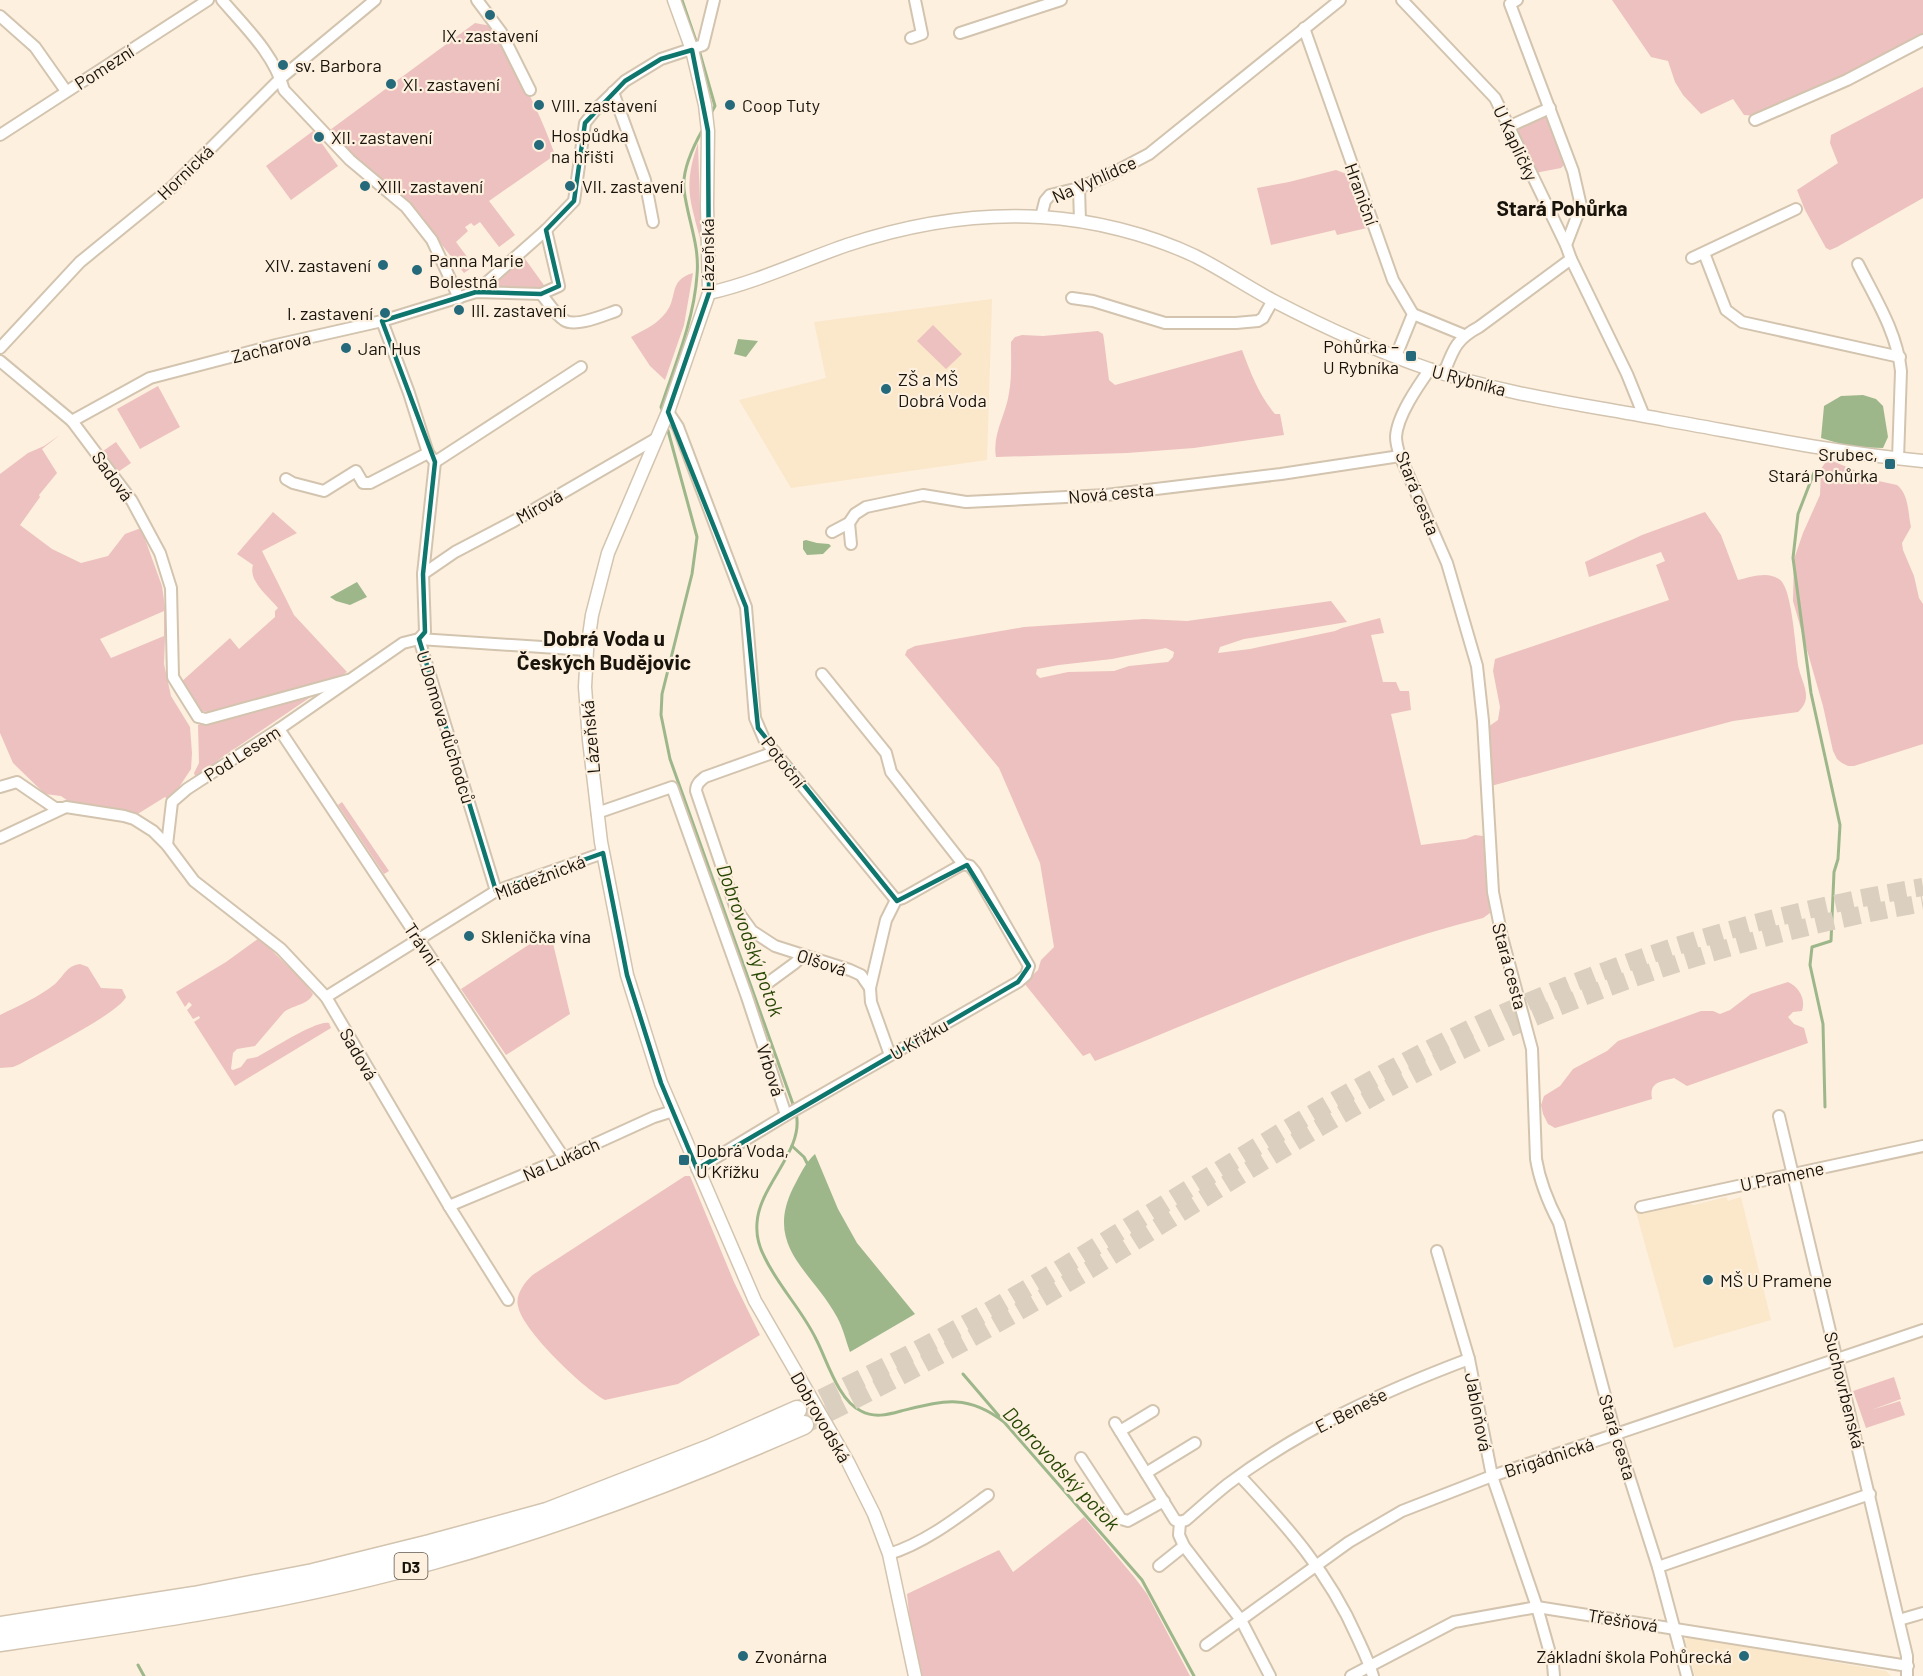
<svg xmlns="http://www.w3.org/2000/svg" width="1923" height="1676" font-family="Barlow,sans-serif">
  <style>
    .built { fill: #fbe7ca }
    .green { fill: #edc1bf; fill-rule: evenodd }
    .water { fill: #9db78b }
    .lines { fill: none; stroke-linecap: round; stroke-linejoin: round }
    .stream { stroke: #9db78b; stroke-width: 3 }
    .motorway-tunnel { stroke: #dbcfbf; stroke-width: 18; stroke-dasharray: 18 9; stroke-linecap: butt }
    .minor-casing { stroke: #d3c4af; stroke-width: 14 }
    .tertiary-casing { stroke: #d3c4af; stroke-width: 15 }
    .motorway-casing { stroke: #d3c4af; stroke-width: 21 }
    .minor { stroke: #fff; stroke-width: 10 }
    .tertiary { stroke: #fff; stroke-width: 12 }
    .motorway { stroke: #fff; stroke-width: 18 }
    .marked { fill: none; stroke: #0f766e; stroke-width: 4.5; stroke-linejoin: round }
    .poi-dot { fill: #256a7a; stroke: #fdf0df; stroke-width: 2 }
    .labels { text-anchor: middle; dominant-baseline: central; stroke-width: 4.5; stroke-linejoin: round; paint-order: stroke }
    .shield { fill: #fdf0df; stroke: #5d554b; stroke-width: 1.5 }
    .shield-label { font-size: 16px; font-weight: bold; fill: #18130b }
    .poi-label { font-size: 18px; fill: #18130b; stroke: #fdf0df; text-anchor: start }
    .street-label { font-size: 18px; fill: #18130b; stroke: #fdf0df }
    .water-label { font-size: 20px; font-style: italic; fill: #274603; stroke: #fdf0df }
    .quarter-label { font-size: 21px; font-weight: bold; fill: #18130b; stroke: #fdf0df }
  </style>
  <rect width="100%" height="100%" fill="#fdf0df"/>
  <g class="built">
    <path d="M992,299L987,460L791,488L739,400L826,378L814,322Z"/>
    <path d="M1726,1197L1728,1201L1741,1197L1771,1320L1674,1348L1636,1212L1690,1199V1204L1694,1205Z"/>
    <path d="M1688,1637L1886,1671L1891,1676H1695L1685,1640Z"/>
  </g>
  <g class="green">
    <path d="M1612,0H1923V33L1896,51L1757,116L1744,115L1733,99L1701,114L1683,95L1675,82L1668,61L1651,57Z"/>
    <path d="M475,23L491,26C516,67 539,109 555,155L489,201L515,235L499,247L480,222L474,226L471,223L465,227L468,231L456,242L474,266L464,273L412,207L356,158L330,130Z"/>
    <path d="M1923,87V198L1837,247L1830,250L1826,248L1805,210L1797,190L1838,163L1830,143L1831,135Z"/>
    <path d="M1547,115L1565,164L1561,168L1535,173L1514,129Z"/>
    <path d="M313,131L338,166L291,200L266,166Z"/>
    <path d="M698,143L701,242C690,199 683,187 698,143Z"/>
    <path d="M1336,170L1349,175L1367,228L1337,235L1335,230L1271,245L1257,188L1289,182Z"/>
    <path d="M523,256L546,288L493,289L492,284Z"/>
    <path d="M693,273L684,325L665,380L650,366L631,337C642,331 654,326 663,316C680,299 666,281 693,273Z"/>
    <path d="M933,325L962,354L946,369L917,341Z"/>
    <path d="M1098,331L1103,334L1104,340L1109,380L1115,385L1242,350C1251,374 1259,395 1275,414H1280L1284,435L1194,448L1127,453L996,457C992,434 1006,415 1009,393C1012,377 1011,359 1011,342L1015,337L1022,335L1043,336Z"/>
    <path d="M158,386L180,427L140,449L117,409Z"/>
    <path d="M60,435L42,449L57,473L39,495L40,497L20,525L52,549L81,563L108,556L125,534L141,528L162,586L166,614L164,664L171,696L190,727L192,753L191,769L170,801L165,797L136,815L71,803L61,796L45,794L13,763L0,733V474L28,453L44,446ZM164,611V636L111,658L100,639Z"/>
    <path d="M116,442L131,463L118,472L103,451Z"/>
    <path d="M1827,460H1830L1854,470L1865,478L1897,485C1909,494 1908,514 1911,527L1902,543L1903,550L1914,576L1919,598L1923,604V744L1854,766H1848L1842,763L1837,759L1833,751L1823,706L1793,601L1794,559L1803,533L1820,495L1821,469Z"/>
    <path d="M273,512L297,533L262,551L294,615L347,672L338,678L212,713L194,709L180,683L230,638L239,649L275,617V611L278,608C268,596 248,581 253,565L237,554Z"/>
    <path d="M1705,512L1721,535L1738,580C1751,577 1767,571 1779,579C1793,588 1795,651 1799,669C1801,678 1806,687 1806,696C1806,703 1803,707 1798,712L1733,721L1491,786L1488,727L1498,720L1500,707L1493,671L1495,659L1669,600L1656,565L1665,561L1661,552L1589,577L1585,562L1642,535Z"/>
    <path d="M1331,601L1347,622L1244,639L1220,647L1218,653L1250,649L1335,631L1342,628L1380,618L1384,633L1371,635L1383,682H1396L1400,691H1409L1411,710L1391,714L1421,845L1466,839L1475,835L1483,836L1485,840L1490,913L1483,918C1349,952 1223,1010 1095,1061L1090,1053L1083,1056L1024,983L1038,970L1041,960L1054,947L1040,863L999,768L907,657L905,655L907,650L915,646L1024,627L1144,619L1187,621ZM1166,648L1174,652L1173,657L1168,662L1129,666L1114,671L1068,672L1040,678L1036,674L1037,669L1059,665L1112,659Z"/>
    <path d="M318,692L221,758L199,776H195L194,773L199,763L198,725Z"/>
    <path d="M342,802L389,871L384,874L338,805Z"/>
    <path d="M550,931L570,1014L506,1055L461,989Z"/>
    <path d="M259,938L301,979L313,994C308,1005 293,1005 284,1012L255,1046L237,1049L233,1053L231,1069L233,1070L241,1067L247,1059L257,1057C271,1050 316,1020 329,1023L331,1028L235,1086L194,1022L200,1018L199,1016L193,1019L187,1010L192,1005L189,1002L185,1007L176,992L226,962Z"/>
    <path d="M80,964L88,967L101,988L122,989L126,997C119,1013 39,1053 20,1064L13,1067L0,1068V1015C18,1006 39,997 55,984C64,976 66,966 80,964Z"/>
    <path d="M1788,982C1799,987 1806,999 1802,1011L1793,1012L1788,1017L1794,1024L1804,1028L1808,1043L1687,1086L1674,1078C1660,1082 1649,1082 1652,1099L1555,1128L1548,1124L1543,1114L1541,1105L1544,1096L1560,1086L1573,1069L1607,1051L1618,1041L1701,1011H1713L1720,1014L1730,1010L1751,994Z"/>
    <path d="M685,1176H690L734,1282L760,1335L678,1384L605,1400C583,1388 522,1330 518,1306C515,1295 525,1281 534,1274Z"/>
    <path d="M1894,1377L1901,1399L1871,1410L1900,1401L1905,1415L1866,1428L1853,1391Z"/>
    <path d="M1084,1517L1135,1578L1147,1594L1190,1676H922L910,1623L907,1594L999,1550L1013,1572Z"/>
  </g>
  <g class="water">
    <path d="M738,339L758,341L746,357L734,354Z"/>
    <path d="M1863,395L1876,399L1883,406L1888,437L1883,448L1851,447L1821,438L1824,406L1841,396Z"/>
    <path d="M806,540L817,543L829,544L831,546L823,554L807,555L803,549V541Z"/>
    <path d="M357,582L367,597L350,605L336,601L330,597Z"/>
    <path d="M815,1154L838,1209L857,1243L915,1314L850,1352C846,1341 843,1328 837,1317C812,1271 764,1247 793,1188C800,1175 805,1163 815,1154Z"/>
  </g>
  <g class="lines">
    <g class="stream">
      <path d="M682,0L697,44"/>
      <path d="M699,50L715,106L710,115"/>
      <path d="M663,412L661,407C675,365 694,320 697,275C700,245 687,218 684,189C682,171 694,145 703,129"/>
      <path d="M667,427L697,537L692,574L662,694L661,715L670,759L794,1107"/>
      <path d="M1815,470L1798,514L1793,558L1811,693L1840,825L1838,859L1834,872L1831,941L1812,947L1810,965L1823,1024L1825,1107"/>
      <path d="M796,1113C805,1150 759,1185 757,1223C756,1235 759,1247 765,1258C779,1287 802,1310 816,1339C827,1360 838,1400 861,1411C874,1418 887,1415 901,1411C942,1401 967,1393 1004,1422L1142,1580L1194,1676"/>
      <path d="M792,1146L804,1157L808,1165"/>
      <path d="M963,1374L999,1416"/>
      <path d="M138,1665L144,1676"/>
    </g>
    <g class="motorway-tunnel">
      <path d="M797,1410C873,1373 947,1336 1019,1293C1158,1211 1291,1119 1435,1046C1588,967 1753,915 1923,887"/>
      <path d="M804,1425C902,1377 997,1326 1089,1270C1206,1198 1321,1121 1444,1059C1595,983 1756,932 1923,903"/>
    </g>
    <g class="minor-casing">
      <g id="minor">
        <path d="M222,0C246,28 274,54 284,90L350,160L406,207L432,240L459,298"/>
        <path d="M477,0L501,32L530,90"/>
        <path d="M1402,0L1495,98L1566,245L1571,259L1627,374L1644,416"/>
        <path d="M1517,0L1510,4L1573,171L1581,206L1566,245"/>
        <path d="M0,16L35,47L66,91"/>
        <path d="M1304,28L1393,280L1413,314L1396,356"/>
        <path d="M960,33L1061,0"/>
        <path d="M911,38L922,34L915,0"/>
        <path d="M613,92L645,180L653,222"/>
        <path d="M1755,120L1847,80L1923,40"/>
        <path d="M1508,127L1550,108"/>
        <path d="M0,135L208,0"/>
        <path d="M1079,188L1080,221"/>
        <path d="M1041,217L1045,201L1050,195L1079,188L1111,174L1149,154L1340,0"/>
        <path d="M1704,253L1726,310L1742,322L1900,357"/>
        <path d="M1692,258L1796,209"/>
        <path d="M1858,264C1875,298 1897,332 1901,371L1898,459"/>
        <path d="M476,292L546,230L574,201L585,123L597,108L625,81L661,59L703,45L714,0"/>
        <path d="M541,294C548,302 555,314 564,320C575,328 604,315 616,311"/>
        <path d="M1072,298L1093,301L1165,323H1236L1258,321L1263,318L1273,300"/>
        <path d="M1413,314L1464,335"/>
        <path d="M382,321L409,393L428,453L435,462L423,574L425,632L419,639"/>
        <path d="M0,348L80,262L172,187L281,78L375,0"/>
        <path d="M0,361L72,421L132,501L160,553L171,588L173,677L198,717L206,719L348,680"/>
        <path d="M1430,369C1418,386 1397,416 1396,437C1396,443 1398,450 1400,456L1447,563L1477,666L1483,721L1493,892L1502,937L1532,1049L1536,1159C1540,1183 1548,1202 1559,1223L1614,1429L1658,1567L1687,1676"/>
        <path d="M1444,373C1453,350 1456,339 1479,327L1571,259"/>
        <path d="M668,412L678,427L746,607L755,718L764,739L896,900"/>
        <path d="M72,421L150,378L276,345L382,321L476,292L541,294L559,286L546,230"/>
        <path d="M435,462L581,367"/>
        <path d="M286,479L293,483L324,491L356,471L363,483H370L428,453"/>
        <path d="M849,523L851,544"/>
        <path d="M832,532L849,523L855,514L866,507L923,495L966,502L1106,495L1281,474L1400,456"/>
        <path d="M423,574L455,552L514,521L657,438"/>
        <path d="M419,639L496,891"/>
        <path d="M279,729L564,1158"/>
        <path d="M775,752L705,777C700,781 696,784 696,791L736,909L752,931L775,946L850,970L861,975L870,988"/>
        <path d="M0,787L17,782L55,808H63"/>
        <path d="M597,813L672,787L747,997L786,1115"/>
        <path d="M0,838L66,807L124,816L134,819L153,831L167,845L194,881L281,949L326,997L449,1206L508,1300"/>
        <path d="M167,845L172,802L187,789L279,729L403,643L419,639L587,650"/>
        <path d="M896,900L903,898L963,864"/>
        <path d="M765,985L795,963L802,956"/>
        <path d="M326,997L496,891L603,853"/>
        <path d="M890,1055L871,1002L870,988L886,920L896,900"/>
        <path d="M1779,1116L1907,1656V1676"/>
        <path d="M697,1169L788,1114L1018,982L1026,975L1029,966L975,872L970,866L963,864L891,772L886,753L822,674"/>
        <path d="M449,1206L564,1158L654,1117L673,1111"/>
        <path d="M1641,1207L1923,1146"/>
        <path d="M1437,1251L1469,1359L1492,1476L1537,1607L1553,1664L1554,1676"/>
        <path d="M1115,1423L1175,1520L1180,1522"/>
        <path d="M1120,1431L1153,1411"/>
        <path d="M1081,1458L1121,1519L1128,1521L1164,1501"/>
        <path d="M1146,1473L1195,1443"/>
        <path d="M1240,1476C1287,1526 1329,1573 1357,1637C1363,1650 1369,1662 1373,1676"/>
        <path d="M1180,1522L1186,1520C1200,1508 1214,1495 1228,1484C1301,1429 1384,1391 1469,1359"/>
        <path d="M1180,1522L1179,1535L1184,1546L1241,1620L1270,1676"/>
        <path d="M889,1554C925,1543 958,1517 988,1495"/>
        <path d="M1159,1566L1184,1546"/>
        <path d="M1658,1567L1870,1494"/>
        <path d="M1899,1620L1923,1613"/>
        <path d="M1206,1645L1349,1542L1402,1511L1492,1476L1923,1330"/>
        <path d="M1351,1676L1454,1622L1537,1607L1908,1666"/>
      </g>
    </g>
    <g class="tertiary-casing">
      <g id="tertiary">
        <path d="M674,0L692,50L705,105L708,131L707,205L709,293L668,412L608,553L592,615L587,650L585,687L589,740L601,842L627,975L661,1083L755,1301L848,1462L874,1514L889,1554L915,1676"/>
        <path d="M709,293C757,282 801,261 847,245C910,224 976,213 1041,217C1093,220 1148,234 1195,256C1221,269 1246,286 1272,300C1322,326 1376,351 1429,369C1506,395 1587,405 1666,420C1751,435 1836,453 1923,461"/>
      </g>
    </g>
    <g class="motorway-casing">
      <g id="motorway">
        <path d="M0,1626L194,1596L313,1573L430,1544L547,1512L709,1449L797,1410"/>
        <path d="M0,1642C144,1621 293,1600 433,1560C560,1525 683,1478 804,1425"/>
      </g>
    </g>
    <use href="#minor" class="minor"/>
    <use href="#tertiary" class="tertiary"/>
    <use href="#motorway" class="motorway"/>
  </g>
  <path class="marked" d="M692,50L708,131L709,293L668,412L746,607L758,728L897,901L967,865L1029,966L1018,982L697,1169L661,1083L627,975L603,853L496,891L419,639L425,632L423,574L435,462L382,321L476,292L541,294L559,286L546,230L574,201L585,123L625,81L661,59Z"/>
  <g class="poi-dot">
    <circle cx="490" cy="15" r="6"/>
    <circle cx="283" cy="65" r="6"/>
    <circle cx="391" cy="84" r="6"/>
    <circle cx="539" cy="105" r="6"/>
    <circle cx="730" cy="105" r="6"/>
    <circle cx="319" cy="137" r="6"/>
    <circle cx="539" cy="145" r="6"/>
    <circle cx="365" cy="186" r="6"/>
    <circle cx="570" cy="186" r="6"/>
    <circle cx="383" cy="265" r="6"/>
    <circle cx="417" cy="270" r="6"/>
    <circle cx="459" cy="310" r="6"/>
    <circle cx="385" cy="313" r="6"/>
    <circle cx="346" cy="348" r="6"/>
    <rect x="1405" y="350" width="12" height="12" rx="3"/>
    <circle cx="886" cy="389" r="6"/>
    <rect x="1884" y="458" width="12" height="12" rx="3"/>
    <circle cx="469" cy="936" r="6"/>
    <rect x="678" y="1154" width="12" height="12" rx="3"/>
    <circle cx="1708" cy="1280" r="6"/>
    <circle cx="743" cy="1656" r="6"/>
    <circle cx="1744" cy="1656" r="6"/>
  </g>
  <g class="labels">
    <rect class="shield" x="394.5" y="1553" width="33" height="26" rx="4.5"/>
    <g class="shield-label">
      <text x="411" y="1566">D3</text>
    </g>
    <g class="poi-label">
      <text x="490" y="35" text-anchor="middle">IX. zastavení</text>
      <text x="295" y="65">sv. Barbora</text>
      <text x="403" y="84">XI. zastavení</text>
      <text x="551" y="105">VIII. zastavení</text>
      <text x="742" y="105">Coop Tuty</text>
      <text x="551" y="135">Hospůdka<tspan x="551" dy="21">na hřišti</tspan></text>
      <text x="331" y="137">XII. zastavení</text>
      <text x="377" y="186">XIII. zastavení</text>
      <text x="582" y="186">VII. zastavení</text>
      <text x="429" y="260">Panna Marie<tspan x="429" dy="21">Bolestná</tspan></text>
      <text x="371" y="265" text-anchor="end">XIV. zastavení</text>
      <text x="471" y="310">III. zastavení</text>
      <text x="373" y="313" text-anchor="end">I. zastavení</text>
      <text x="1399" y="346" text-anchor="end">Pohůrka –<tspan x="1399" dy="21">U Rybníka</tspan></text>
      <text x="358" y="348">Jan Hus</text>
      <text x="898" y="379">ZŠ a MŠ<tspan x="898" dy="21">Dobrá Voda</tspan></text>
      <text x="1878" y="454" text-anchor="end">Srubec,<tspan x="1878" dy="21">Stará Pohůrka</tspan></text>
      <text x="481" y="936">Sklenička vína</text>
      <text x="696" y="1150">Dobrá Voda,<tspan x="696" dy="21">U Křížku</tspan></text>
      <text x="1720" y="1280">MŠ U Pramene</text>
      <text x="755" y="1656">Zvonárna</text>
      <text x="1732" y="1656" text-anchor="end">Základní škola Pohůrecká</text>
    </g>
    <g class="street-label">
      <text transform="translate(104 67) rotate(-33)">Pomezní</text>
      <text transform="translate(1516 143) rotate(65)">U Kapličky</text>
      <text transform="translate(185 172) rotate(-44)">Hornická</text>
      <text transform="translate(1094 179) rotate(-24)">Na Vyhlídce</text>
      <text transform="translate(1362 194) rotate(70)">Hraniční</text>
      <text transform="translate(707 255) rotate(-90)">Lázeňská</text>
      <text transform="translate(271 347) rotate(-14)">Zacharova</text>
      <text transform="translate(1469 380) rotate(15)">U Rybníka</text>
      <text transform="translate(113 476) rotate(54)">Sadová</text>
      <text transform="translate(1111 493) rotate(-5)">Nová cesta</text>
      <text transform="translate(1418 493) rotate(68)">Stará cesta</text>
      <text transform="translate(539 506) rotate(-30)">Mírová</text>
      <text transform="translate(446 727) rotate(73)">U Domova důchodců</text>
      <text transform="translate(590 737) rotate(-95)">Lázeňská</text>
      <text transform="translate(242 753) rotate(-33)">Pod Lesem</text>
      <text transform="translate(784 762) rotate(52)">Potoční</text>
      <text transform="translate(540 877) rotate(-21)">Mládežnická</text>
      <text transform="translate(422 944) rotate(56)">Trávní</text>
      <text transform="translate(822 962) rotate(18)">Olšová</text>
      <text transform="translate(1510 966) rotate(75)">Stará cesta</text>
      <text transform="translate(919 1039) rotate(-30)">U Křížku</text>
      <text transform="translate(359 1054) rotate(60)">Sadová</text>
      <text transform="translate(771 1070) rotate(72)">Vrbová</text>
      <text transform="translate(561 1159) rotate(-24)">Na Lukách</text>
      <text transform="translate(1782 1176) rotate(-12)">U Pramene</text>
      <text transform="translate(1845 1390) rotate(76)">Suchovrbenská</text>
      <text transform="translate(1351 1410) rotate(-27)">E. Beneše</text>
      <text transform="translate(1479 1412) rotate(79)">Jabloňová</text>
      <text transform="translate(821 1417) rotate(60)">Dobrovodská</text>
      <text transform="translate(1618 1437) rotate(73)">Stará cesta</text>
      <text transform="translate(1549 1457) rotate(-18)">Brigádnická</text>
      <text transform="translate(1623 1620) rotate(9)">Třešňová</text>
    </g>
    <g class="water-label">
      <text transform="translate(751 940) rotate(70)">Dobrovodský potok</text>
      <text transform="translate(1062 1468) rotate(47)">Dobrovodský potok</text>
    </g>
    <g class="quarter-label">
      <text x="1562" y="207">Stará Pohůrka</text>
      <text x="604" y="637">Dobrá Voda u<tspan x="604" dy="24">Českých Budějovic</tspan></text>
    </g>
  </g>
</svg>
